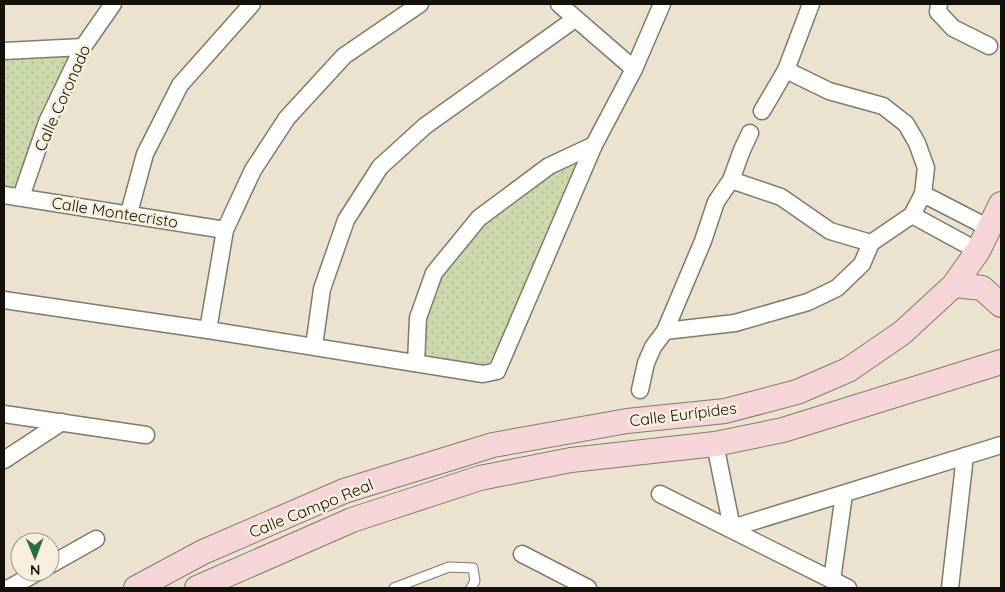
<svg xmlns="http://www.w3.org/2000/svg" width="1005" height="592" font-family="Quicksand,sans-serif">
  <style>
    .grass { fill: url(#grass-dots) }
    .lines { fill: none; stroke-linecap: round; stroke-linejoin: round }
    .lane-casing { stroke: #827a6a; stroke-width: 11 }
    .street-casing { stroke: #827a6a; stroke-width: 19 }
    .secondary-casing { stroke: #827a6a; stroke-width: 26 }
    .lane { stroke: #fff; stroke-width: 9 }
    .street { stroke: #fff; stroke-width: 16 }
    .secondary { stroke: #f5d5d7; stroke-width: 24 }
    .labels { text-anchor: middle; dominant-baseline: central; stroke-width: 5; stroke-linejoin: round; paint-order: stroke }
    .street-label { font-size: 16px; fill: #14110a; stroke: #f8efdd }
  </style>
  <defs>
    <pattern id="grass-dots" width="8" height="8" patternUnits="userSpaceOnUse" patternTransform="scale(1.25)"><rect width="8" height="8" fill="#cbd9ad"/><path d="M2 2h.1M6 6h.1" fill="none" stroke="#adb994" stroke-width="1.8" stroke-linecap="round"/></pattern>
  </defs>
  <rect width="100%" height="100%" fill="#ebe2d0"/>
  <g class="grass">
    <path d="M83,47L21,197L4,195V51Z"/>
    <path d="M594,145L497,371L416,363L434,273L479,218Z"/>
  </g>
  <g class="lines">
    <g class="lane-casing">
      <path id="lane" d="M394,588L449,567L473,568L475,581L471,588"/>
    </g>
    <g class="street-casing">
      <g id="street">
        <path d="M559,4L634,69"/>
        <path d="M939,4L938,12L953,28L989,46"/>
        <path d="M4,51L83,47"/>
        <path d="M762,111L786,70L811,4"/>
        <path d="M731,180L781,197L830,231L871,243"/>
        <path d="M923,194L989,228"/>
        <path d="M4,195L225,230"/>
        <path d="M21,197L47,122L83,47L113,4"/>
        <path d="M129,213L145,154L180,85L252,4"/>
        <path d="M912,215L978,251"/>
        <path d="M4,300L208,330L483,374L497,371L594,145L634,69L662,4"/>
        <path d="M208,330L225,230L253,170L287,118L344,56L420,4"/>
        <path d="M665,331L735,323L808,302L837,288L862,264L871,243L912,215L923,194L926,168L917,143L906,124L883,106L829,91L786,70"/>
        <path d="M314,346L322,289L346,220L380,167L425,126L575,19"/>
        <path d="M416,363L418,318L434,273L479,218L549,166L594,145"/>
        <path d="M640,390L646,363L653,347L665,331L703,241L716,202L731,180L742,150L750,133"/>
        <path d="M4,414L146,435"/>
        <path d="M715,444L732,528"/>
        <path d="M4,460L62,422"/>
        <path d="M660,494L848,588"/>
        <path d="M732,528L1001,445"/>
        <path d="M522,554L588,588"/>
        <path d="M50,565L96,539"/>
        <path d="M832,580L844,494"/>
        <path d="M9,588L38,572"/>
        <path d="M950,588L965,456"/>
      </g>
    </g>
    <g class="secondary-casing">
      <g id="secondary">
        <path d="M954,285L982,288L1001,305"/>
        <path d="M136,588L203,552L344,491L493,445L627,421L725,411L797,392L848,370L902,333L954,285L978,251L1001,204"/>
        <path d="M197,588L352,520L480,478L571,460L715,444L783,430L1001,362"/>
      </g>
    </g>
    <use href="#lane" class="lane"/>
    <use href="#street" class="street"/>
    <use href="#secondary" class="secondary"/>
  </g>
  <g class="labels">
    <g class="street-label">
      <text transform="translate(62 98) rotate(-66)">Calle Coronado</text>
      <text transform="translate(115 212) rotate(9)">Calle Montecristo</text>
      <text transform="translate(683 414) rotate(-7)">Calle Eurípides</text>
      <text transform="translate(311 508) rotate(-22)">Calle Campo Real</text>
    </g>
  </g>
  <rect width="1005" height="592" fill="none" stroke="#14110a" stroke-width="10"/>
  <g transform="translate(35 557) rotate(179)"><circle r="24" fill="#f8efdd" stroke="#9d9689"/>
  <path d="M0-4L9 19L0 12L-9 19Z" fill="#2a703c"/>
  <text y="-8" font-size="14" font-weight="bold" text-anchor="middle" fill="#14110a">N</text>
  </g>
</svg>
